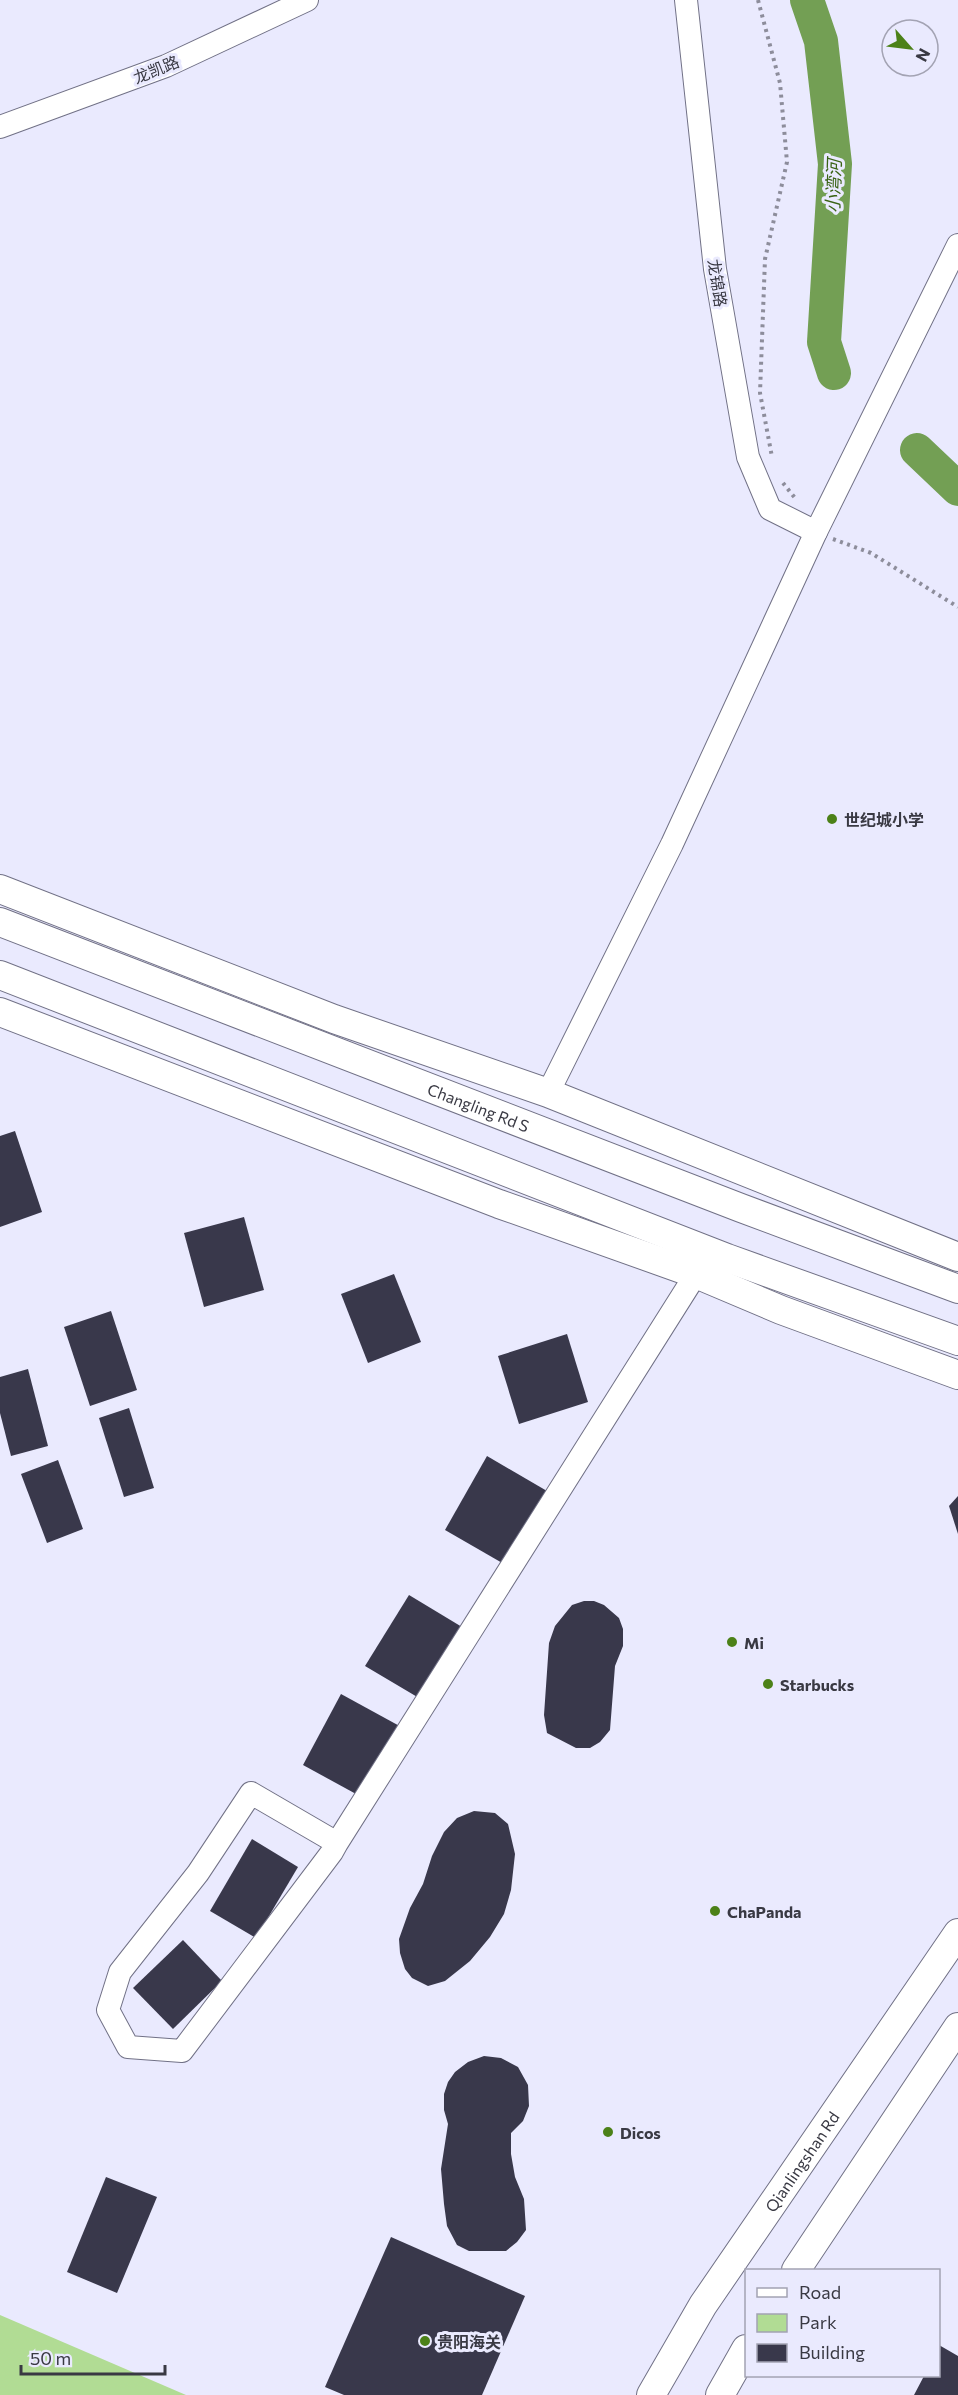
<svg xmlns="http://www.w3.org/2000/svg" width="958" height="2395" font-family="Commissioner,'Noto Sans SC',sans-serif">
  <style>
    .green { fill: #b1dc94 }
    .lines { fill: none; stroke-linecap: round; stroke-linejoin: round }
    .river { stroke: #739f54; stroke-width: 34 }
    .building { fill: #39384b }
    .minor-casing { stroke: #717186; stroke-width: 24 }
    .major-casing { stroke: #717186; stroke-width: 30 }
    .path { stroke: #8d8d9b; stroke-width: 4; stroke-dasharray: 3 4.5; stroke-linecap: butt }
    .minor { stroke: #fff; stroke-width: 22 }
    .major { stroke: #fff; stroke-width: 28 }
    .poi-dot { fill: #4c8118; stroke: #eaeafe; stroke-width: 2 }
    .labels { text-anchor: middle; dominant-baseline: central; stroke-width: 6; stroke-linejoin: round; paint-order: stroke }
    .street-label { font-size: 16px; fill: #393943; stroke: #eaeafe }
    .poi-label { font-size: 16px; font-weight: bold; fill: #393943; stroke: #eaeafe; text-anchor: start }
    .water-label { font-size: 18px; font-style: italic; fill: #3a6315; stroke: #eaeafe }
  </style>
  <rect width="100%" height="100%" fill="#eaeafe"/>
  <path class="green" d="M0,2315L186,2395H0Z"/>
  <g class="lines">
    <g class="river">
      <path d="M807,0L821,41L835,164L824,342L834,373"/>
      <path d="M917,450L958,489"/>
    </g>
  </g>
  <g class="building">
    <path d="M15,1131L42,1212L0,1227V1136Z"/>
    <path d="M244,1217L264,1290L204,1307L184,1233Z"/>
    <path d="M394,1274L421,1342L368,1363L341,1294Z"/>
    <path d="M111,1311L137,1390L90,1406L64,1327Z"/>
    <path d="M567,1334L588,1402L519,1424L498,1356Z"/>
    <path d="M28,1369L48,1446L11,1456L0,1413V1377Z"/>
    <path d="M129,1408L154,1488L124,1497L99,1418Z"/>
    <path d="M487,1456L547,1491L504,1564L445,1530Z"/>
    <path d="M58,1460L83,1529L47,1543L21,1474Z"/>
    <path d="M958,1496V1534L949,1506Z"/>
    <path d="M409,1595L462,1627L419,1698L365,1666Z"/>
    <path d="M584,1601H594L604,1605L619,1618L623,1629V1646L615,1666L610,1730L600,1742L590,1748H576L547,1733L544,1715L549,1643L555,1626L572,1605Z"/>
    <path d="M341,1694L405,1729L367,1800L303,1765Z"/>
    <path d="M474,1811L495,1813L508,1824L515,1854L511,1890L504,1914L490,1937L470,1961L445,1981L428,1986L412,1978L405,1969L400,1953L399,1939L410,1908L423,1884L432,1856L444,1832L457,1818Z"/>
    <path d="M252,1839L298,1867L256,1938L210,1911Z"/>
    <path d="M183,1940L222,1981L173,2029L133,1988Z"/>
    <path d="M484,2056L501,2058L518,2067L528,2085L529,2106L523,2121L511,2133V2154L515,2177L524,2199L526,2230L517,2242L506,2251H469L457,2245L447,2226L444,2204L441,2169L448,2124L444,2110V2094L448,2082L455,2072L468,2062Z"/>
    <path d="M106,2177L157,2197L117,2293L67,2272Z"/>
    <path d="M391,2237L525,2296L482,2395H344L325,2387Z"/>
    <path d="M939,2345L958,2356V2395H914L924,2376H938Z"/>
  </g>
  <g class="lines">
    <g class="minor-casing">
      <g id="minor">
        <path d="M686,0L715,269L748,457L770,509L816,532"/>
        <path d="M0,127L166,66L307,0"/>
        <path d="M548,1093L672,844L816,532L958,245"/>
        <path d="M337,1843L251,1793L198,1873L120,1972L108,2010L128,2047L182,2051L332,1852L337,1843L696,1274"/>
      </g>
    </g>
    <g class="major-casing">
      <g id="major">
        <path d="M0,889L334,1019L548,1093L958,1257"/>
        <path id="s1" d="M0,922L741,1208L958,1289"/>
        <path d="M0,975L727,1258L958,1341"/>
        <path d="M0,1012L499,1204L696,1274L781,1310L958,1375"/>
        <path d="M796,2270L958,2027"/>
        <path id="s2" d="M651,2395L703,2305L958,1933"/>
        <path d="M720,2395L746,2349"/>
      </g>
    </g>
    <g class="path">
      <path d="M758,0L780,83L787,162L765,259L760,393L772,457"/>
      <path d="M783,483L795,498"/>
      <path d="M833,539L871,553L958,607"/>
    </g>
    <use href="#minor" class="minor"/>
    <use href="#major" class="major"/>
  </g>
  <g class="poi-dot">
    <circle cx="832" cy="819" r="6"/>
    <circle cx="732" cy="1642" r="6"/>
    <circle cx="768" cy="1684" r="6"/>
    <circle cx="715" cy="1911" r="6"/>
    <circle cx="608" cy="2132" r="6"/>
    <circle cx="425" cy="2341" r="6"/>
  </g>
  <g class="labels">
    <g class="street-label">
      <text transform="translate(156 69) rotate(-22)">龙凯路</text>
      <text transform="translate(718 283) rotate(81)">龙锦路</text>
      <text stroke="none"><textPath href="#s1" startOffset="513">Changling Rd S</textPath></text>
      <text stroke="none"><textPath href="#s2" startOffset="278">Qianlingshan Rd</textPath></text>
    </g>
    <g class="poi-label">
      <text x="844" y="819">世纪城小学</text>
      <text x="744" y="1642">Mi</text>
      <text x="780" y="1684">Starbucks</text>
      <text x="727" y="1911">ChaPanda</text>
      <text x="620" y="2132">Dicos</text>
      <text x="437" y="2341">贵阳海关</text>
    </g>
    <g class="water-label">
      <text transform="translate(833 186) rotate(-88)">小湾河</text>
    </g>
  </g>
  <rect x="745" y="2269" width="195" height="108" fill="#eaeafe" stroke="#a3a3b3" stroke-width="1.5"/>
  <rect x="757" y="2288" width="30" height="9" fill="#ffffff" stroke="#a3a3b3" stroke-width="1.5"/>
  <text x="799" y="2299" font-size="18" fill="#393943">Road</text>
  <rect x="757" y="2314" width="30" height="18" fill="#b1dc94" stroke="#a3a3b3" stroke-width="1.5"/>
  <text x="799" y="2329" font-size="18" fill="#393943">Park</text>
  <rect x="757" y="2344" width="30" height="18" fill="#39384b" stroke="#a3a3b3" stroke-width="1.5"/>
  <text x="799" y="2359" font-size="18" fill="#393943">Building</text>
  <g transform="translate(910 48) rotate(118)"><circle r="28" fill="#eaeafe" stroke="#a3a3b3" stroke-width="1.5"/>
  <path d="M0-4.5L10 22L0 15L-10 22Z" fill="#4c8118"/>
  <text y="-9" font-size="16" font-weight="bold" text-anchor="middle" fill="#393943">N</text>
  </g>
  <path d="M21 2365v9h144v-9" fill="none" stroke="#393943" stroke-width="3"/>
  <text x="30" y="2365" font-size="18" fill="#393943" stroke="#eaeafe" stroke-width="4.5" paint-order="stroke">50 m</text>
</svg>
